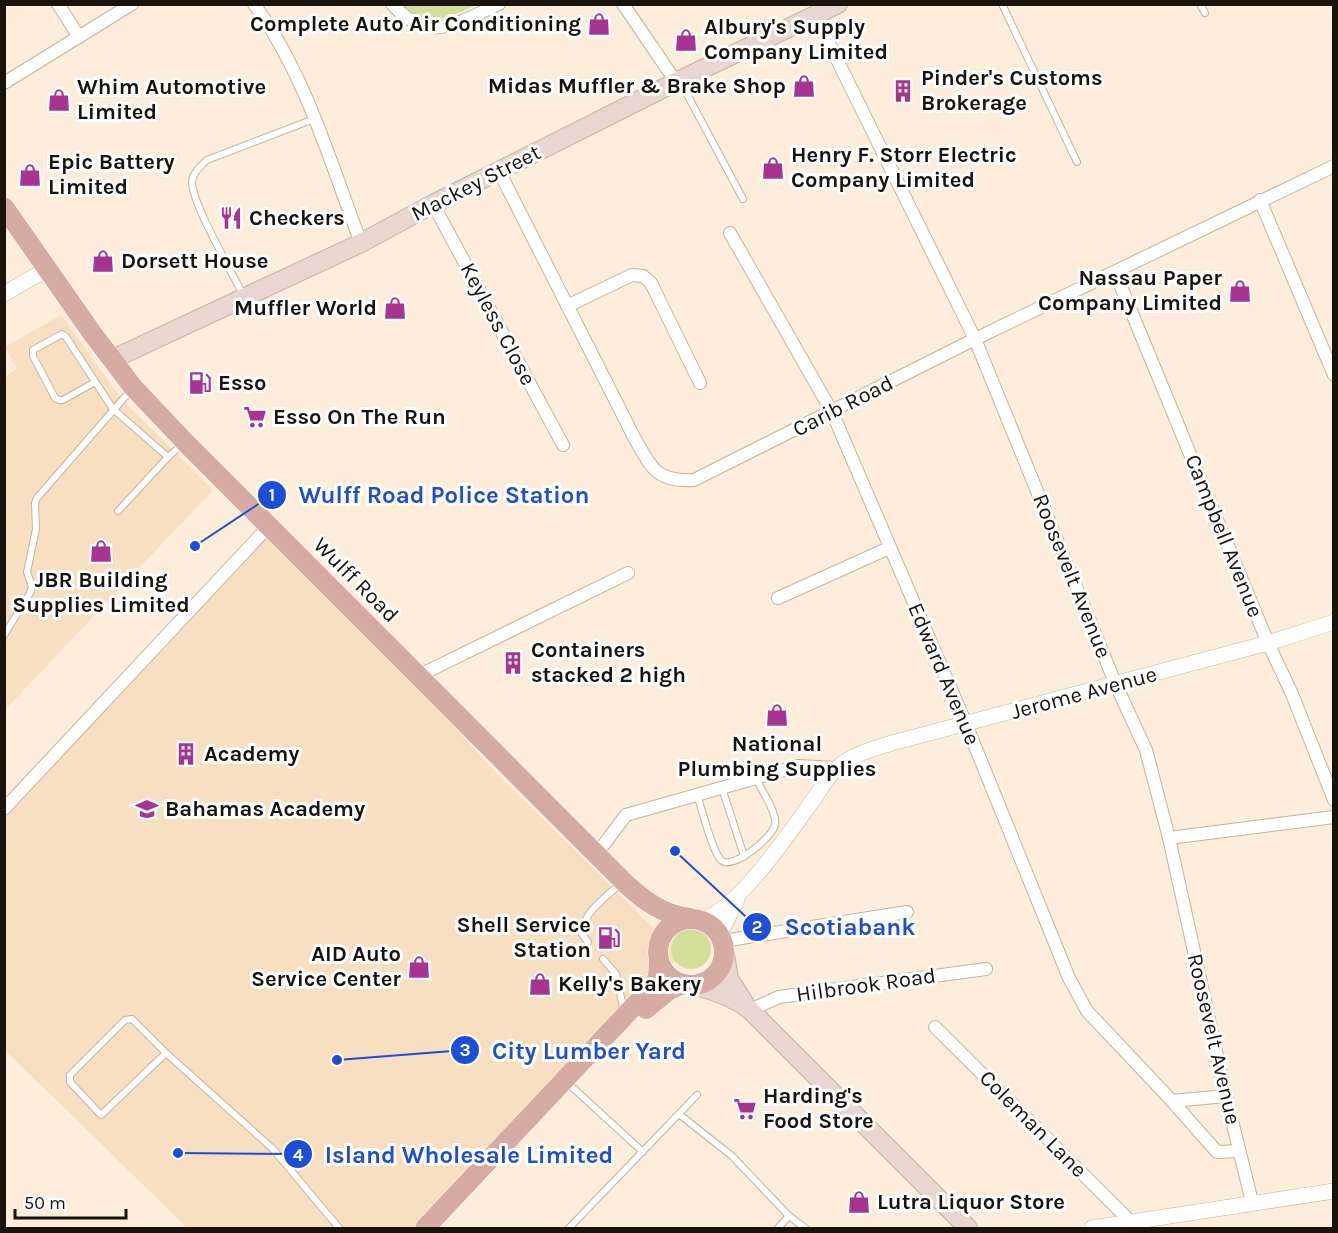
<svg xmlns="http://www.w3.org/2000/svg" width="1338" height="1233" font-family="Karla,sans-serif">
  <style>
    .built { fill: #f9dfc2 }
    .green { fill: #d3df98 }
    .lines { fill: none; stroke-linecap: round; stroke-linejoin: round }
    .service-casing { stroke: #c6b29c; stroke-width: 8 }
    .minor-casing { stroke: #c6b29c; stroke-width: 14 }
    .tertiary-casing { stroke: #c6b29c; stroke-width: 16 }
    .secondary-casing { stroke: #c6b29c; stroke-width: 20 }
    .primary-casing { stroke: #fff; stroke-width: 21 }
    .service { stroke: #fff; stroke-width: 6 }
    .minor { stroke: #fff; stroke-width: 12 }
    .tertiary { stroke: #fff; stroke-width: 15 }
    .secondary { stroke: #ebd5d0; stroke-width: 18 }
    .primary { stroke: #d6aba1; stroke-width: 20 }
    .labels { text-anchor: middle; dominant-baseline: central; stroke-width: 6; stroke-linejoin: round; paint-order: stroke }
    .poi-label { font-size: 22px; font-weight: bold; fill: #1a130b; stroke: #fff; text-anchor: start }
    .street-label { font-size: 22px; fill: #1a130b; stroke: #fff }
    .leader { fill: none; stroke: #1d4ed8; stroke-width: 2 }
    .callout-dot { fill: #1d4ed8; stroke: #fff; stroke-width: 2 }
    .mark-label { font-size: 18px; text-anchor: middle; font-weight: bold; fill: #fff }
    .callout-label { font-size: 24px; text-anchor: middle; font-weight: bold; fill: #1d4ed8; stroke: #fff; stroke-width: 6; stroke-linejoin: round; paint-order: stroke }
  </style>
  <rect width="100%" height="100%" fill="#feedda"/>
  <g class="built">
    <path d="M61,315L122,399L213,490L5,710L4,377L17,369L5,347Z"/>
    <path d="M267,537L407,676L499,776L681,955L419,1228H187L5,1050L4,816Z"/>
  </g>
  <g class="green">
    <path d="M401,5H476C448,18 427,29 401,5Z"/>
    <circle cx="691" cy="949" r="20"/>
  </g>
  <g class="lines">
    <g class="service-casing">
      <g id="service">
        <path d="M1002,4L1077,162"/>
        <path d="M1200,4L1205,13"/>
        <path d="M681,83L743,199"/>
        <path d="M243,295C232,272 193,205 192,183C192,173 200,167 207,160L314,119"/>
        <path d="M95,382L63,400H59L55,398L33,356V350L62,334L66,337L113,409L168,457"/>
        <path d="M118,511L168,457L183,444"/>
        <path d="M4,635L30,593L32,587L27,572L36,529L35,503L37,498L131,390"/>
        <path d="M722,788L744,856"/>
        <path d="M697,795C702,809 712,851 721,860C732,871 772,838 775,825C778,814 761,789 756,779"/>
        <path d="M588,942L581,933C584,912 606,897 621,883"/>
        <path d="M603,959L616,974L624,1012"/>
        <path d="M166,1053L101,1115L70,1082V1075L125,1020L132,1019L166,1053L273,1149L339,1228"/>
        <path d="M572,1087L643,1152"/>
        <path d="M679,1114L732,1156L789,1216L805,1228"/>
        <path d="M569,1228L697,1095"/>
        <path d="M778,1228L789,1216"/>
      </g>
    </g>
    <g class="minor-casing">
      <g id="minor">
        <path d="M58,4L79,37"/>
        <path d="M254,4C306,75 330,162 361,243"/>
        <path d="M392,4C429,45 457,23 499,4"/>
        <path d="M623,4L676,82"/>
        <path d="M815,15L975,339L1116,685L1146,750L1169,838L1226,1096L1252,1202"/>
        <path d="M4,83L132,4"/>
        <path d="M499,171L635,439C652,469 657,482 694,480L975,339L1334,166"/>
        <path d="M1260,200L1334,375"/>
        <path d="M433,204L563,445"/>
        <path d="M730,233L832,412L966,724L1069,978L1087,1011L1172,1101L1226,1096"/>
        <path d="M1115,272L1268,643L1292,694L1334,800"/>
        <path d="M567,306L632,275L643,276L651,283L700,383"/>
        <path d="M778,598L889,548"/>
        <path d="M418,676L628,573"/>
        <path d="M4,809L269,526"/>
        <path d="M1169,838L1334,817"/>
        <path d="M596,855L626,815L798,766L837,768"/>
        <path d="M723,941L907,912"/>
        <path d="M750,1010L779,997L986,969"/>
        <path d="M935,1027L1131,1222"/>
        <path d="M1172,1101L1217,1152L1239,1151"/>
      </g>
    </g>
    <g class="tertiary-casing">
      <g id="tertiary">
        <path d="M4,294L47,269"/>
        <path d="M701,920C738,910 790,832 813,800C820,790 828,776 838,767C853,754 873,749 892,743L1268,643L1334,622"/>
        <path d="M720,934L737,900"/>
        <path d="M1092,1228L1334,1191"/>
      </g>
    </g>
    <g class="secondary-casing">
      <g id="secondary">
        <path d="M113,359L361,243L433,204L676,82L838,4"/>
        <path d="M725,954L729,979L745,1004"/>
        <path d="M688,985C712,989 731,996 750,1010L968,1228"/>
      </g>
    </g>
    <g class="primary-casing">
      <g id="primary">
        <path d="M4,207L92,333L133,387L185,442L627,885C646,902 664,915 690,918"/>
        <circle cx="691" cy="952" r="33"/>
        <path d="M646,1009L669,990L683,984"/>
        <path d="M425,1228L650,989L658,978L659,960"/>
      </g>
    </g>
    <use href="#service" class="service"/>
    <use href="#minor" class="minor"/>
    <use href="#tertiary" class="tertiary"/>
    <use href="#secondary" class="secondary"/>
    <use href="#primary" class="primary"/>
  </g>
  <defs>
    <g id="shop-bare" transform="scale(1.8)"><path d="M-5-2.5h2.3a2.7 3.5 0 0 1 5.4 0H5L5.5 6h-11ZM-1.5-2.5h3a1.5 2.3 0 0 0-3 0Z" fill="#a63490" stroke="#fff" stroke-width="2.5" paint-order="stroke"/></g>
    <g id="building-bare" transform="scale(1.8)"><path d="M-4-6H4V6H1V3H-1V6H-4ZM-2.5-4.3h1.7v1.8h-1.7ZM.8-4.3h1.7v1.8H.8ZM-2.5-1h1.7V.8h-1.7ZM.8-1h1.7V.8H.8Z" fill="#a63490" stroke="#fff" stroke-width="2.5" paint-order="stroke"/></g>
    <g id="restaurant-bare" transform="scale(1.8)"><path d="M-5-6h1v4h1v-4h1v4h1v-4h1v5L-1.5 .5V6h-2V.5L-5-1ZM5-6V6H3V1.5H1.5Q1.5-4 5-6Z" fill="#a63490" stroke="#fff" stroke-width="2.5" paint-order="stroke"/></g>
    <g id="fuel-bare" transform="scale(1.8)"><path d="M-5.5-6h7V0h2V4h1.3V-2.5L3-4.5l.8-.8L6-3V5H2.5V1h-1V6h-7ZM-4.2-4.7v3.2H.2V-4.7Z" fill="#a63490" stroke="#fff" stroke-width="2.5" paint-order="stroke"/></g>
    <g id="supermarket-bare" transform="scale(1.8)"><path d="M-6-5.5h2.5l.6 2H6L4.5 2H-2.5L-4.4-4H-6ZM-1.5 3.2a1.3 1.3 0 1 0 .1 0ZM3 3.2a1.3 1.3 0 1 0 .1 0Z" fill="#a63490" stroke="#fff" stroke-width="2.5" paint-order="stroke"/></g>
    <g id="school-bare" transform="scale(1.8)"><path d="M0-5L7-2L0 1L-7-2ZM-4 1L0 2.5L4 1V4Q0 6-4 4Z" fill="#a63490" stroke="#fff" stroke-width="2.5" paint-order="stroke"/></g>
  </defs>
  <g fill-rule="evenodd">
    <use href="#shop-bare" x="599" y="24"/>
    <use href="#shop-bare" x="686" y="40"/>
    <use href="#shop-bare" x="804" y="86"/>
    <use href="#building-bare" x="903" y="91"/>
    <use href="#shop-bare" x="59" y="100"/>
    <use href="#shop-bare" x="773" y="168"/>
    <use href="#shop-bare" x="30" y="175"/>
    <use href="#restaurant-bare" x="231" y="218"/>
    <use href="#shop-bare" x="103" y="261"/>
    <use href="#shop-bare" x="1240" y="291"/>
    <use href="#shop-bare" x="395" y="308"/>
    <use href="#fuel-bare" x="200" y="383"/>
    <use href="#supermarket-bare" x="255" y="417"/>
    <use href="#shop-bare" x="101" y="551"/>
    <use href="#building-bare" x="513" y="663"/>
    <use href="#shop-bare" x="777" y="715"/>
    <use href="#building-bare" x="186" y="754"/>
    <use href="#school-bare" x="147" y="809"/>
    <use href="#fuel-bare" x="609" y="938"/>
    <use href="#shop-bare" x="419" y="967"/>
    <use href="#shop-bare" x="540" y="984"/>
    <use href="#supermarket-bare" x="745" y="1109"/>
    <use href="#shop-bare" x="859" y="1202"/>
  </g>
  <g class="labels">
    <g class="poi-label">
      <text x="581" y="24" text-anchor="end">Complete Auto Air Conditioning</text>
      <text x="704" y="27">Albury's Supply<tspan x="704" dy="25">Company Limited</tspan></text>
      <text x="921" y="78">Pinder's Customs<tspan x="921" dy="25">Brokerage</tspan></text>
      <text x="786" y="86" text-anchor="end">Midas Muffler &amp; Brake Shop</text>
      <text x="77" y="87">Whim Automotive<tspan x="77" dy="25">Limited</tspan></text>
      <text x="791" y="155">Henry F. Storr Electric<tspan x="791" dy="25">Company Limited</tspan></text>
      <text x="48" y="162">Epic Battery<tspan x="48" dy="25">Limited</tspan></text>
      <text x="249" y="218">Checkers</text>
      <text x="121" y="261">Dorsett House</text>
      <text x="1222" y="278" text-anchor="end">Nassau Paper<tspan x="1222" dy="25">Company Limited</tspan></text>
      <text x="377" y="308" text-anchor="end">Muffler World</text>
      <text x="218" y="383">Esso</text>
      <text x="273" y="417">Esso On The Run</text>
      <text x="101" y="580" text-anchor="middle">JBR Building<tspan x="101" dy="25">Supplies Limited</tspan></text>
      <text x="531" y="650">Containers<tspan x="531" dy="25">stacked 2 high</tspan></text>
      <text x="777" y="744" text-anchor="middle">National<tspan x="777" dy="25">Plumbing Supplies</tspan></text>
      <text x="204" y="754">Academy</text>
      <text x="165" y="809">Bahamas Academy</text>
      <text x="591" y="925" text-anchor="end">Shell Service<tspan x="591" dy="25">Station</tspan></text>
      <text x="401" y="954" text-anchor="end">AID Auto<tspan x="401" dy="25">Service Center</tspan></text>
      <text x="558" y="984">Kelly's Bakery</text>
      <text x="763" y="1096">Harding's<tspan x="763" dy="25">Food Store</tspan></text>
      <text x="877" y="1202">Lutra Liquor Store</text>
    </g>
    <g class="street-label">
      <text transform="translate(476 183) rotate(-27)">Mackey Street</text>
      <text transform="translate(498 324) rotate(62)">Keyless Close</text>
      <text transform="translate(843 406) rotate(-27)">Carib Road</text>
      <text transform="translate(1224 536) rotate(68)">Campbell Avenue</text>
      <text transform="translate(1072 576) rotate(68)">Roosevelt Avenue</text>
      <text transform="translate(356 580) rotate(45)">Wulff Road</text>
      <text transform="translate(944 674) rotate(67)">Edward Avenue</text>
      <text transform="translate(1084 693) rotate(-15)">Jerome Avenue</text>
      <text transform="translate(866 985) rotate(-8)">Hilbrook Road</text>
      <text transform="translate(1214 1039) rotate(77)">Roosevelt Avenue</text>
      <text transform="translate(1033 1124) rotate(45)">Coleman Lane</text>
    </g>
  </g>
  <path class="leader" d="M195 546L272 495M675 851L757 927M337 1060L465 1050M178 1153L298 1154"/>
  <g class="callout-dot">
    <circle cx="195" cy="546" r="6"/>
    <circle cx="675" cy="851" r="6"/>
    <circle cx="337" cy="1060" r="6"/>
    <circle cx="178" cy="1153" r="6"/>
    <circle cx="272" cy="495" r="15"/>
    <circle cx="757" cy="927" r="15"/>
    <circle cx="465" cy="1050" r="15"/>
    <circle cx="298" cy="1154" r="15"/>
  </g>
  <g class="mark-label">
    <text x="272" y="501">1</text>
    <text x="757" y="933">2</text>
    <text x="465" y="1056">3</text>
    <text x="298" y="1161">4</text>
  </g>
  <g class="callout-label">
    <text x="444" y="503">Wulff Road Police Station</text>
    <text x="850" y="935">Scotiabank</text>
    <text x="589" y="1059">City Lumber Yard</text>
    <text x="469" y="1163">Island Wholesale Limited</text>
  </g>
  <rect width="1338" height="1233" fill="none" stroke="#1a130b" stroke-width="12"/>
  <path d="M15 1209v9h111v-9" fill="none" stroke="#1a130b" stroke-width="3"/>
  <text x="24" y="1209" font-size="18" fill="#1a130b" stroke="#ffffff" stroke-width="4.5" paint-order="stroke">50 m</text>
</svg>
